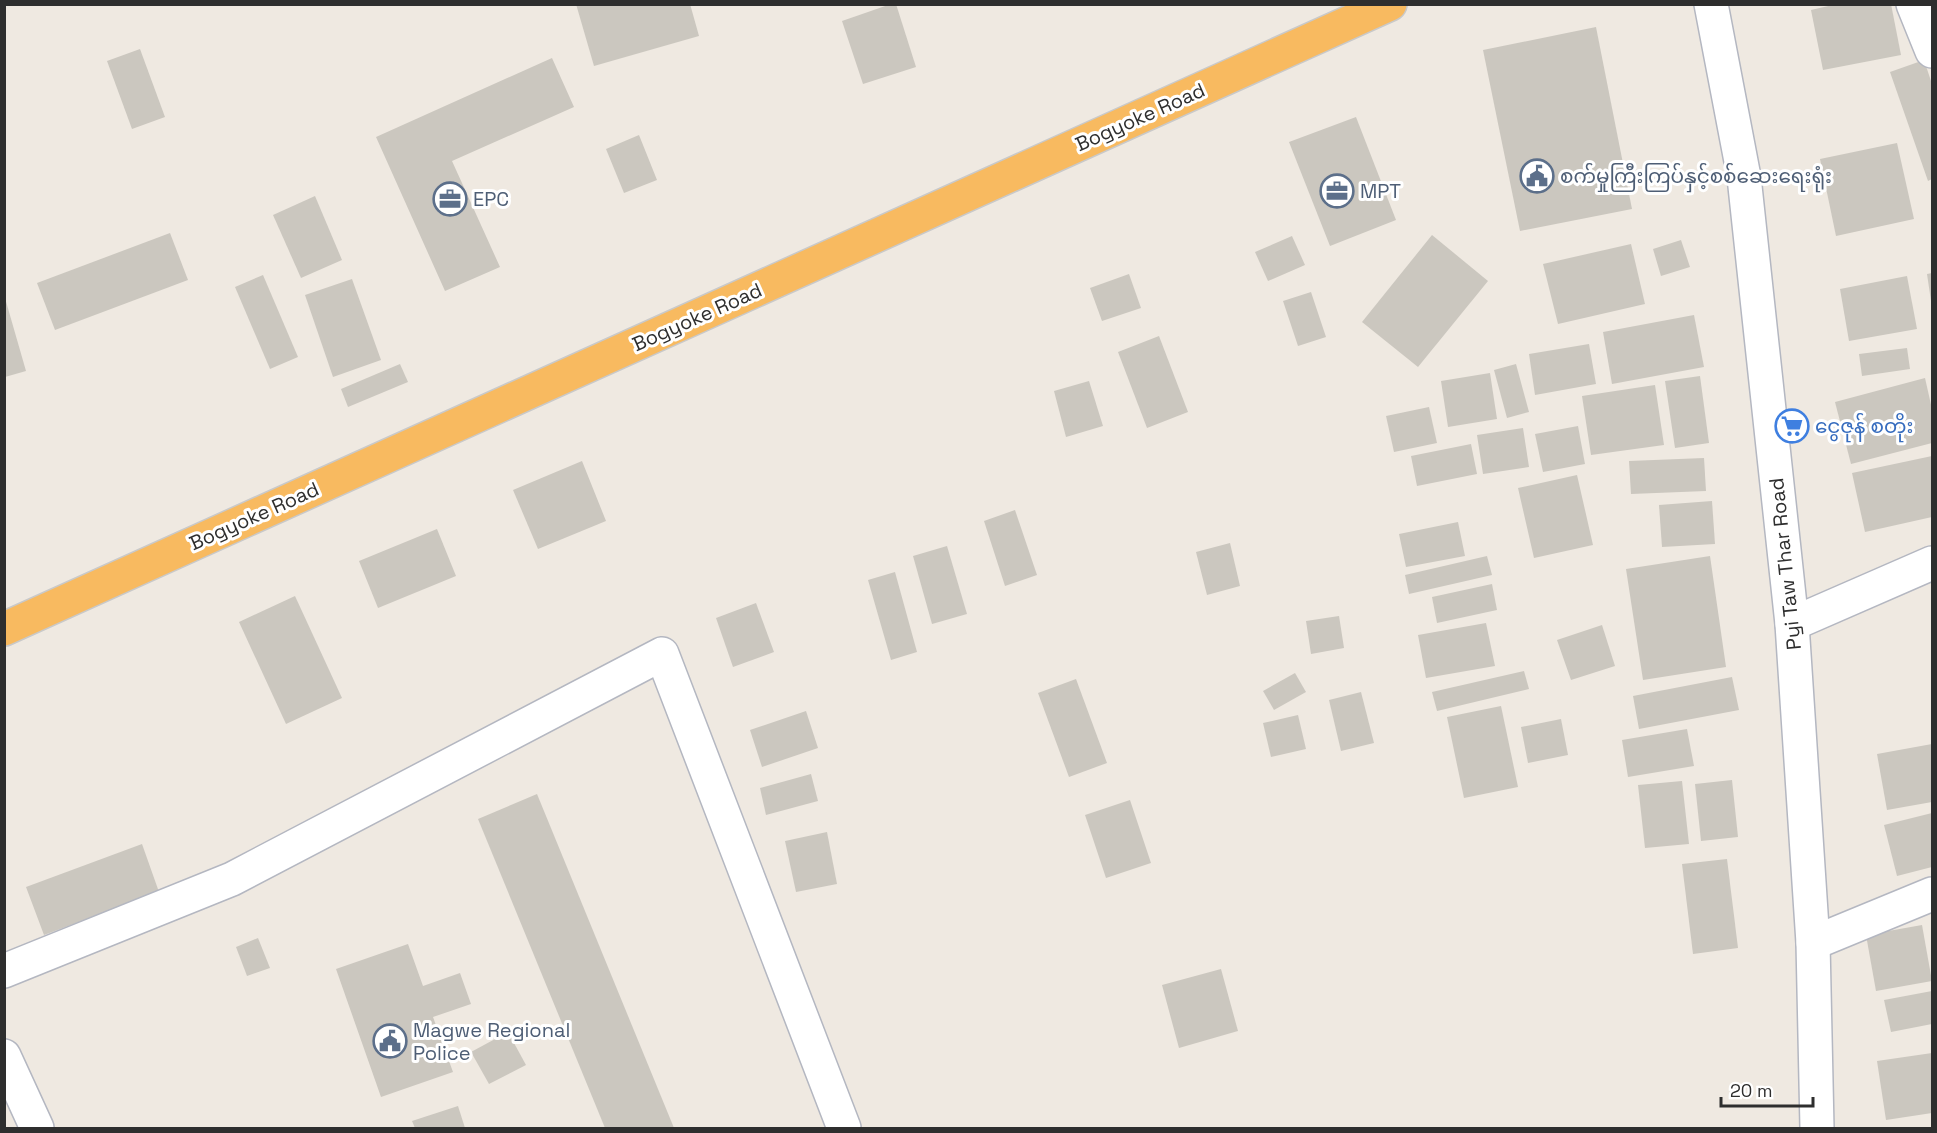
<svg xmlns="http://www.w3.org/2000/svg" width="1937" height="1133" font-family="'Space Grotesk','Noto Sans Myanmar',sans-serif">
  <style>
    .building { fill: #cbc7bf }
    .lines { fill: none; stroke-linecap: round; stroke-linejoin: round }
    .minor-casing { stroke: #b4b7c1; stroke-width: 36 }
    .tertiary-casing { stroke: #b4b7c1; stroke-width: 36 }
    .trunk-casing { stroke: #c9c9c9; stroke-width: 36 }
    .minor { stroke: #fff; stroke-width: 33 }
    .tertiary { stroke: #fff; stroke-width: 33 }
    .trunk { stroke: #f8ba60; stroke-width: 33 }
    .labels { text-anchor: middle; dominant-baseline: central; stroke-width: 6; stroke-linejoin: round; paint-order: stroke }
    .street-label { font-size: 20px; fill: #2e2e2e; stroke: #fff }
    .service-label { font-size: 20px; fill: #4e5e75; stroke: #fff; text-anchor: start }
    .shop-label { font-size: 20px; fill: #366cbe; stroke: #fff; text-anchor: start }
  </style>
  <rect width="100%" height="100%" fill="#efe9e1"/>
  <g class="building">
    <path d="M576,4H690L699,36L594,66Z"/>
    <path d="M891,4H896L916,67L863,84L842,21Z"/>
    <path d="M1837,4H1891L1901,55L1823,70L1811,10Z"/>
    <path d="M1596,27L1632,209L1520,231L1483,50Z"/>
    <path d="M140,49L165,117L132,129L107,61Z"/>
    <path d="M552,58L574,107L452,161L500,267L445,291L376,137Z"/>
    <path d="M1924,60L1932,84V179L1928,181L1890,72Z"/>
    <path d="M1356,117L1396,220L1330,246L1289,142Z"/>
    <path d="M639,135L657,180L624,193L606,149Z"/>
    <path d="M1897,143L1914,219L1836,236L1820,159Z"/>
    <path d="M315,196L342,260L301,278L273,215Z"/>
    <path d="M170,233L188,280L55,330L37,283Z"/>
    <path d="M1432,235L1488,281L1418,367L1362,322Z"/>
    <path d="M1292,236L1305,265L1268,281L1255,252Z"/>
    <path d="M1681,240L1690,267L1661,276L1653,249Z"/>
    <path d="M1631,244L1645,304L1558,324L1543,264Z"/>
    <path d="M1932,273V301H1931L1927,274Z"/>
    <path d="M1129,274L1141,308L1102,321L1090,288Z"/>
    <path d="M263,275L298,357L270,369L235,287Z"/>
    <path d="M1907,276L1917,329L1849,341L1840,289Z"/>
    <path d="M352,279L381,360L333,377L305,295Z"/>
    <path d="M1311,292L1326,337L1298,346L1283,301Z"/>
    <path d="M5,298L26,371L5,377Z"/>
    <path d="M1694,315L1704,367L1612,384L1603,332Z"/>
    <path d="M1159,336L1188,412L1147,428L1118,352Z"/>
    <path d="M1589,344L1596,384L1535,395L1529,354Z"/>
    <path d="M1907,348L1910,369L1862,376L1859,354Z"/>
    <path d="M400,364L408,382L348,407L341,389Z"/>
    <path d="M1516,364L1529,412L1507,418L1494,370Z"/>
    <path d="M1490,373L1497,419L1448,427L1441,381Z"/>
    <path d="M1700,376L1709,443L1675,448L1665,381Z"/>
    <path d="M1925,378L1932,409V443L1851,464L1835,402Z"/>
    <path d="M1089,381L1103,426L1066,437L1054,391Z"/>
    <path d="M1655,385L1664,445L1591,455L1582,396Z"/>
    <path d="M1429,407L1437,443L1394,452L1386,416Z"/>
    <path d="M1578,426L1585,464L1543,472L1535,434Z"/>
    <path d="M1523,428L1529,467L1483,474L1477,435Z"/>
    <path d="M1471,444L1477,474L1417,486L1411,456Z"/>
    <path d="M1932,456V517L1865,532L1852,473Z"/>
    <path d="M1704,458L1706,491L1631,494L1629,461Z"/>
    <path d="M582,461L606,521L538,549L513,490Z"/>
    <path d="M1577,475L1593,545L1534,558L1518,488Z"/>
    <path d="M1712,501L1715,544L1662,547L1659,505Z"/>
    <path d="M1015,510L1037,575L1005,586L984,521Z"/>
    <path d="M1458,522L1465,556L1406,567L1399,534Z"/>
    <path d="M437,529L456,576L378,608L359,561Z"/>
    <path d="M1230,543L1240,586L1207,595L1196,552Z"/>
    <path d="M947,546L967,614L932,624L913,556Z"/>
    <path d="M1487,556L1492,575L1409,594L1405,575Z"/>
    <path d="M1710,556L1726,667L1643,680L1626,569Z"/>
    <path d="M895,572L917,652L891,660L868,580Z"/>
    <path d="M1492,584L1497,610L1437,623L1432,597Z"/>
    <path d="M295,596L342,698L286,724L239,622Z"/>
    <path d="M756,603L774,652L733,667L716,618Z"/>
    <path d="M1339,616L1344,648L1311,654L1306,621Z"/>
    <path d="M1486,623L1495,666L1426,678L1418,635Z"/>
    <path d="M1602,625L1615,666L1571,680L1557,640Z"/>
    <path d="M1524,671L1529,689L1437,711L1432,692Z"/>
    <path d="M1295,673L1306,692L1274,710L1263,691Z"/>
    <path d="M1732,677L1739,710L1639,729L1633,696Z"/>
    <path d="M1076,679L1107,763L1069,777L1038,693Z"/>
    <path d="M1361,692L1374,743L1341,751L1329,700Z"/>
    <path d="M1501,706L1518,787L1464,798L1447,717Z"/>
    <path d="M806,711L818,748L762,767L750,730Z"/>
    <path d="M1298,715L1306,749L1271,757L1263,723Z"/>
    <path d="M1561,719L1568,755L1528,763L1521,727Z"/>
    <path d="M1687,729L1694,766L1628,777L1622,740Z"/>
    <path d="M1932,744V802L1887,810L1877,754Z"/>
    <path d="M811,774L818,801L766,815L760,788Z"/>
    <path d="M1732,780L1738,837L1701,841L1695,784Z"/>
    <path d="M1682,781L1689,844L1645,848L1638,785Z"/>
    <path d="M537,794L674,1128H605L478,819Z"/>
    <path d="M1130,800L1151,863L1106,878L1085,815Z"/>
    <path d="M1932,813V867L1897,876L1884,825Z"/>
    <path d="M827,832L837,884L796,892L785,841Z"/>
    <path d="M142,844L159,892L44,935L26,887Z"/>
    <path d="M1727,859L1738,948L1693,954L1682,864Z"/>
    <path d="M1922,925L1932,981L1876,991L1866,935Z"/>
    <path d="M258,938L270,968L247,976L236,947Z"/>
    <path d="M408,944L423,986L460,973L471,1004L433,1017L453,1072L381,1097L336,969Z"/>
    <path d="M1221,969L1238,1031L1179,1048L1162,985Z"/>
    <path d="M1932,991V1024L1891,1032L1884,1000Z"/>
    <path d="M508,1032L526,1065L489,1084L471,1052Z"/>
    <path d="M1932,1053V1113L1886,1120L1877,1061Z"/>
    <path d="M458,1106L465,1128H415L412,1121Z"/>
  </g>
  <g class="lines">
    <g class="minor-casing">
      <g id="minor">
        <path d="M1913,4L1932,51"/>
        <path d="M1792,624L1932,563"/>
        <path d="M1813,943L1932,894"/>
        <path d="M4,971L232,879L662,654L844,1128"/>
        <path d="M4,1056L37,1128"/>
      </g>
    </g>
    <g class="tertiary-casing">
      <path id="tertiary" d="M1711,4L1744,177L1792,624L1813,943L1817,1128"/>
    </g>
    <g class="trunk-casing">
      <path id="trunk" d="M4,629L1390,4"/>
    </g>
    <use href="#minor" class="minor"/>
    <use href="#tertiary" class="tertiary"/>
    <use href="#trunk" class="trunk"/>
  </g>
  <defs>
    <g id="civic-ring" transform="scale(1.725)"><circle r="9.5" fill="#fff" stroke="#5c6f8a" stroke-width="1.5"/><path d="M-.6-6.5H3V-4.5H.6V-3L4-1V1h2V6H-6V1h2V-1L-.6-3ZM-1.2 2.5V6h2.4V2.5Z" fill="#5c6f8a"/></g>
    <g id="office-ring" transform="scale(1.725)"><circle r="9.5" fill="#fff" stroke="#5c6f8a" stroke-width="1.5"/><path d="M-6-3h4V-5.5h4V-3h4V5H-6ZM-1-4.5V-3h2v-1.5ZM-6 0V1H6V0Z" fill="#5c6f8a"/></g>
    <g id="supermarket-ring" transform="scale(1.725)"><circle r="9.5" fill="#fff" stroke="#3f7fe0" stroke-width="1.5"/><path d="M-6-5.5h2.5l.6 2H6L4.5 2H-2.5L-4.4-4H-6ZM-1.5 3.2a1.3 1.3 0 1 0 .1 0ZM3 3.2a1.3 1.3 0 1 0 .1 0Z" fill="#3f7fe0"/></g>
  </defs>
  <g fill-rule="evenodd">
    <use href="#civic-ring" x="1537" y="176"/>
    <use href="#office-ring" x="1337" y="191"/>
    <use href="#office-ring" x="450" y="199"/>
    <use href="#supermarket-ring" x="1792" y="426"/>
    <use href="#civic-ring" x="390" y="1041"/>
  </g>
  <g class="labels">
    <g class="street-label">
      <text transform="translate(1140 117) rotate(-24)">Bogyoke Road</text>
      <text transform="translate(697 317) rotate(-24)">Bogyoke Road</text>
      <text transform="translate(254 516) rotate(-24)">Bogyoke Road</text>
      <text transform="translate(1785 564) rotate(-96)">Pyi Taw Thar Road</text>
    </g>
    <g class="service-label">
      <text x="1560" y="176">စက်မှုကြီးကြပ်နှင့်စစ်ဆေးရေးရုံး</text>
      <text x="1360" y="191">MPT</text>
      <text x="473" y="199">EPC</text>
      <text x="413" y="1030">Magwe Regional<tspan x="413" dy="23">Police</tspan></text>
    </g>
    <g class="shop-label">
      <text x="1815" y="426">ငွေဇုန် စတိုး</text>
    </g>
  </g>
  <rect width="1937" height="1133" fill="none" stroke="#2e2e2e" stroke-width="12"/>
  <path d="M1721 1097v9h92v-9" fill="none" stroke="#2e2e2e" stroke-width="3"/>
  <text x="1730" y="1097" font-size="18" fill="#2e2e2e" stroke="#ffffff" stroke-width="4.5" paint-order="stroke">20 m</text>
</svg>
